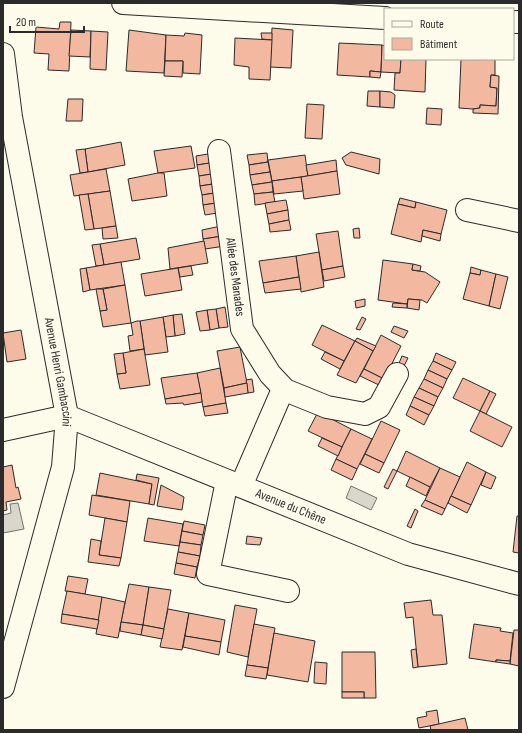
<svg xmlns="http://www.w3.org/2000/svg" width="522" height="733" font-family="'Sofia Sans Condensed',sans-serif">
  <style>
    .water { fill: #d8d7c9; stroke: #74746e }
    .building { fill: #f2b8a0; stroke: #2b2b2b }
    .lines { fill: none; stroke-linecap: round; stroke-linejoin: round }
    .minor-casing { stroke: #2b2b2b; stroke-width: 24 }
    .minor { stroke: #fdfbea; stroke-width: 22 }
    .labels { text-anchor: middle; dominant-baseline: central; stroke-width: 3; stroke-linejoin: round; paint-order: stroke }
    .street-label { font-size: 13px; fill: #2b2b2b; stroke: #fdfbea }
  </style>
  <rect width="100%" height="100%" fill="#fdfbea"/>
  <g class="water">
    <path d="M351,486L377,498L371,510L346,498Z"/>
    <path d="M18,503L24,529L3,533V515L11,513L10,504Z"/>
  </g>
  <g class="building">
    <path d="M60,22H71L69,71L48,70L49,54L34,53L36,27L59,29Z"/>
    <path d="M272,28L293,30L291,68L270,67Z"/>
    <path d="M71,30L91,31L90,57L69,56Z"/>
    <path d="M129,30L166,35L164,73L126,71Z"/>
    <path d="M91,31L108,32L106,70L90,69Z"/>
    <path d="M185,33L202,35L200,74L183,73V61H165L166,35L184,36Z"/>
    <path d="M261,33H272V40L262,39Z"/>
    <path d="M235,38L272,40L270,80L249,79V67L234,65Z"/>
    <path d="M339,43L382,45L381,72L370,71V77L337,75Z"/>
    <path d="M382,45L385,46V59H401L400,73L381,72Z"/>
    <path d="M401,59H426L425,92L394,90L395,73H400Z"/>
    <path d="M461,59H495V75H491L490,87L497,88L496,106L480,105V108L473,109L459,108Z"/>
    <path d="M165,61H183L182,77L164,76Z"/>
    <path d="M370,71L381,72L380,78L370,77Z"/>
    <path d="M491,75L499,76L498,114L473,113V109L480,108V105L496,106L497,88L490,87Z"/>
    <path d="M368,91H380V107L367,106Z"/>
    <path d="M380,91L391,92L395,95L394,108L380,107Z"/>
    <path d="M68,99H83L82,121H66Z"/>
    <path d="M307,104L324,105L322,139L305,138Z"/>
    <path d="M427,108L442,109L441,125L426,124Z"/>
    <path d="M121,142L125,165L88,172L85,149Z"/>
    <path d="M191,146L195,168L158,173L154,151Z"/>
    <path d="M85,149L88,172L80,173L76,150Z"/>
    <path d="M351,152L380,159L379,174L346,165L342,158Z"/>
    <path d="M214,153L216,162L197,165L196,156Z"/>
    <path d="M267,153L268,162L249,165L247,155Z"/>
    <path d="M305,155L308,176L272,181L268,160Z"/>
    <path d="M336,160L337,171L308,176L306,165Z"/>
    <path d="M216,162L218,173L199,176L197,165Z"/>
    <path d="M268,162L270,172L250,175L249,165Z"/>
    <path d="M106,169L110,191L74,196L70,175Z"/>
    <path d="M337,171L340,194L304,199L301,177Z"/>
    <path d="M270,172L272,182L252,185L250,175Z"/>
    <path d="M158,173H164L167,196L132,201L128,179Z"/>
    <path d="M218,173L219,183L200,186L199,176Z"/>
    <path d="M301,177L303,191L274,194L272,181Z"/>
    <path d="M272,182L273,192L254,194L252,185Z"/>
    <path d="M219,183L221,192L202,195L200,186Z"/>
    <path d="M110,191L116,226L94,229L88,194Z"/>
    <path d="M221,192L223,202L203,205L202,195Z"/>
    <path d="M273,192L275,202L255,205L254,194Z"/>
    <path d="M88,194L94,229L85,230L79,195Z"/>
    <path d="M400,198L416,202L415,208L398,204Z"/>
    <path d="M286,200L288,210L267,214L265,203Z"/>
    <path d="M223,202L224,212L205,215L203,205Z"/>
    <path d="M416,202L447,210L441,234L423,230L421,242L391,234L398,204L415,208Z"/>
    <path d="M288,210L289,220L269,224L267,214Z"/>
    <path d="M289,220L291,230L270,232L269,224Z"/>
    <path d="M116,226L118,238L103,239L102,228Z"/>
    <path d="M221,226L223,236L203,239L202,230Z"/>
    <path d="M359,228L360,238H354L353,229Z"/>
    <path d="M423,230L441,234L440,241L422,236Z"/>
    <path d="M338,231L343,266L322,270L316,234Z"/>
    <path d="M223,236L225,246L205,249L203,239Z"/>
    <path d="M136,238L140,259L104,265L100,244Z"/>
    <path d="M204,241L208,263L170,269L168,248Z"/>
    <path d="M100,244L104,265L96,266L92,245Z"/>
    <path d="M319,252L324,287L301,292L296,256Z"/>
    <path d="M296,256L299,277L263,283L259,261Z"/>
    <path d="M383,260L413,264L412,270L425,272L440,282L427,303L422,300L408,299L407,304L378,300Z"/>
    <path d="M121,262L125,285L90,290L86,268Z"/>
    <path d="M413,264L421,266L420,271L412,270Z"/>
    <path d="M191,266L193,275L180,277L178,268Z"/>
    <path d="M343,266L345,277L324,281L322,270Z"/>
    <path d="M471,267L481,270L480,275L470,273Z"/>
    <path d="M86,268L90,290L83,292L80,269Z"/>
    <path d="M178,268L182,290L145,296L141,274Z"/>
    <path d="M481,270L496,274L489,306L463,299L470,273L480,275Z"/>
    <path d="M496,274L508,277L500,309L489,306Z"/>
    <path d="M299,277L301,289L265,293L263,283Z"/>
    <path d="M125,285L131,323L103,327L100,311L107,310L103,289Z"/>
    <path d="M96,289H103L107,310L100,311Z"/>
    <path d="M365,299V306L356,308L355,301Z"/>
    <path d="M408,299L420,300L419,310L407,308Z"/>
    <path d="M393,303L407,304V308L392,307Z"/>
    <path d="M225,307L228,327L219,328L216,309Z"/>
    <path d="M216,309L219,328L210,330L207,310Z"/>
    <path d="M207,310L210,330L200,331L196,312Z"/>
    <path d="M182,314L185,334L175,336L173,315Z"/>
    <path d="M173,315L175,336L166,337L163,317Z"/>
    <path d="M163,317L168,352L145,355L140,321Z"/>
    <path d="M362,317L366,319L360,330L356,329Z"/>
    <path d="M137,321H140L144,349L130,351L128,336L133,335L131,323Z"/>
    <path d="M322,325L355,341L344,361L312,345Z"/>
    <path d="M394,326L408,331L404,338L391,332Z"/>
    <path d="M21,330L26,359L7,362L3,333Z"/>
    <path d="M381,335L401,346L384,379L364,369Z"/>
    <path d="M357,338L376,346L373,351L355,341Z"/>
    <path d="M355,341L373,351L356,383L337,375Z"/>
    <path d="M240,347L247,383L224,388L217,351Z"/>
    <path d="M144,349L150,385L120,389L117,374L126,373L123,353Z"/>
    <path d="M325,352L344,361L340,369L321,359Z"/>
    <path d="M123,353L126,373L117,374L114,354Z"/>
    <path d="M436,353L456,362L452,370L433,361Z"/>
    <path d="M402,356L408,358L402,370L397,368Z"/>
    <path d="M433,361L452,370L447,379L428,370Z"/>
    <path d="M220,368L226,403L203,407L197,373Z"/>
    <path d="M364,369L384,379L381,386L360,376Z"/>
    <path d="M428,370L447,379L443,388L424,379Z"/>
    <path d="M197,373L201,393L165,399L161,378Z"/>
    <path d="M463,378L490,391L480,411L453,398Z"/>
    <path d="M252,379L254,392L248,393L246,380Z"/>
    <path d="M424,379L443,388L438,397L419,388Z"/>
    <path d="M247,383L248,393L225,397L224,388Z"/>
    <path d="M419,388L438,397L434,406L414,397Z"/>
    <path d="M490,391L496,394L486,414L480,411Z"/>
    <path d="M201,393L202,402L184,405L183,403L166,404L165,399Z"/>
    <path d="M414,397L434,406L429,415L410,406Z"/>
    <path d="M226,403L228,413L205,416L203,407Z"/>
    <path d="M410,406L429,415L424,425L406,415Z"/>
    <path d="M480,411L512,427L502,447L470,431Z"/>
    <path d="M318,412L351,429L342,447L308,431Z"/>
    <path d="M381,421L400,430L384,463L365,454Z"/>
    <path d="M351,429L372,439L357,469L336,459Z"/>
    <path d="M322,438L342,447L338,456L318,446Z"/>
    <path d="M406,451L440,468L430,487L397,471Z"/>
    <path d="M365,454L384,463L379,473L360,464Z"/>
    <path d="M336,459L357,469L352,480L331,470Z"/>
    <path d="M467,462L486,472L471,505L451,496Z"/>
    <path d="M12,465L16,488L18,487L21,499L6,502L7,510L3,511V467Z"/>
    <path d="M440,468L460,477L445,509L425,500Z"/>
    <path d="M393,469L397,471L388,489L384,487Z"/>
    <path d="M486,472L496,477L491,489L481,485Z"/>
    <path d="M100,473L152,484L149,504L96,495Z"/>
    <path d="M137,474L159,478L154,505L149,504L152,484L136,480Z"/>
    <path d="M410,477L430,487L426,496L406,486Z"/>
    <path d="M161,485L184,497L182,510L157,506Z"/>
    <path d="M92,495L130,501L127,522L89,515Z"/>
    <path d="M451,496L471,505L467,513L448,503Z"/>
    <path d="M425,500L445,509L442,515L421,506Z"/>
    <path d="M415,509L418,511L411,528L407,526Z"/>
    <path d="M517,516H519V553L513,552Z"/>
    <path d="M105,518L127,522L121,558L99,555Z"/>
    <path d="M148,518L183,524L179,546L144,541Z"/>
    <path d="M184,521L205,525L203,535L182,531Z"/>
    <path d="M182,531L203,535L201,545L180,542Z"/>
    <path d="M247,536L262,538L260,545L246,544Z"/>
    <path d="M91,539L101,541L99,555L121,558L119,566L88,562Z"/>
    <path d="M180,542L201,545L200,556L178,552Z"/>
    <path d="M178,552L200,556L197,567L176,563Z"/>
    <path d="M176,563L197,567L195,578L174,574Z"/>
    <path d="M68,576L88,579L85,594L65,591Z"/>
    <path d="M129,584L149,587L143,625L121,622Z"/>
    <path d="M149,587L171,590L164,629L143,625Z"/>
    <path d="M67,591L102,597L99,620L62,614Z"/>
    <path d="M102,597L125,602L118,638L96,634Z"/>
    <path d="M431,600L433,615H442L447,664L418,667L413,617L406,618L404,603Z"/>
    <path d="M235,605L257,609L248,657L227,652Z"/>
    <path d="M168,609L189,613L182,650L160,647Z"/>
    <path d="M189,613L225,620L221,642L185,636Z"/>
    <path d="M62,614L99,620L97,629L61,623Z"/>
    <path d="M121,622L143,625L141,635L120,631Z"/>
    <path d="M254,624L275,628L268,668L247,665Z"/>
    <path d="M474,624L501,628L500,631L513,633L510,661L496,660V662L469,658Z"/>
    <path d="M143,625L164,629L162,639L141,635Z"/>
    <path d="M514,630H519V666L510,664Z"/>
    <path d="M274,633L315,641L308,682L267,675Z"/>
    <path d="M185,636L221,642L219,655L183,647Z"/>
    <path d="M416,649L418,667L413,668L411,650Z"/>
    <path d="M342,652H375L376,698H364V692H342Z"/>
    <path d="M496,660L510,661V664L496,662Z"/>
    <path d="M315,662L327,663L326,684L314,683Z"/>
    <path d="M247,665L268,668L266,679L245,676Z"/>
    <rect x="342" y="692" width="22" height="6"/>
    <path d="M437,710L439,724L419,728L417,718L427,716L426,712Z"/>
    <path d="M465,718L468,730H431L430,726Z"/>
  </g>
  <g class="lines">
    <g class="minor-casing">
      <g id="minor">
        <path d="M123,3L385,18"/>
        <path d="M513,22H519"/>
        <path id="s1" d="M3,54L11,117L67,416L63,467L3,687"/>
        <path id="s2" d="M219,151L242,329L270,374L285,390L327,407L365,414L379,407L397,374"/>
        <path d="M467,210L519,221"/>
        <path id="s3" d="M3,430L67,416L408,554L519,584"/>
        <path d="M227,481L208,574L288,591"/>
        <path d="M241,486L280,396L285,390"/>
      </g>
    </g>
    <use href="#minor" class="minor"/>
  </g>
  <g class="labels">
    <g class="street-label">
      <text stroke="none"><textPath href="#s2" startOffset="127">Allée des Manades</textPath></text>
      <text stroke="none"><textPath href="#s1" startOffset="323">Avenue Henri Gambaccini</textPath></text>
      <text stroke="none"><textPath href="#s3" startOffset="307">Avenue du Chêne</textPath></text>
    </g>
  </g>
  <rect width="522" height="733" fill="none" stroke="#2b2b2b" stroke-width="8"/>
  <rect x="384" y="8" width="130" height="52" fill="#fdfbea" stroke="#a9a89e"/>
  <rect x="392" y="21" width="20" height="6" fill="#fdfbea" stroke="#a9a89e"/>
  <text x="420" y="28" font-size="12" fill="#2b2b2b">Route</text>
  <rect x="392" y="38" width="20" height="12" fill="#f2b8a0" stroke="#a9a89e"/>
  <text x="420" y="48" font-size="12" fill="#2b2b2b">Bâtiment</text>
  <path d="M10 26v6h74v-6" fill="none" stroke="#2b2b2b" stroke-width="2"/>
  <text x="16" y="26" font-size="12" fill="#2b2b2b" stroke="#fdfbea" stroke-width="3" paint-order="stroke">20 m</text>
</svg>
